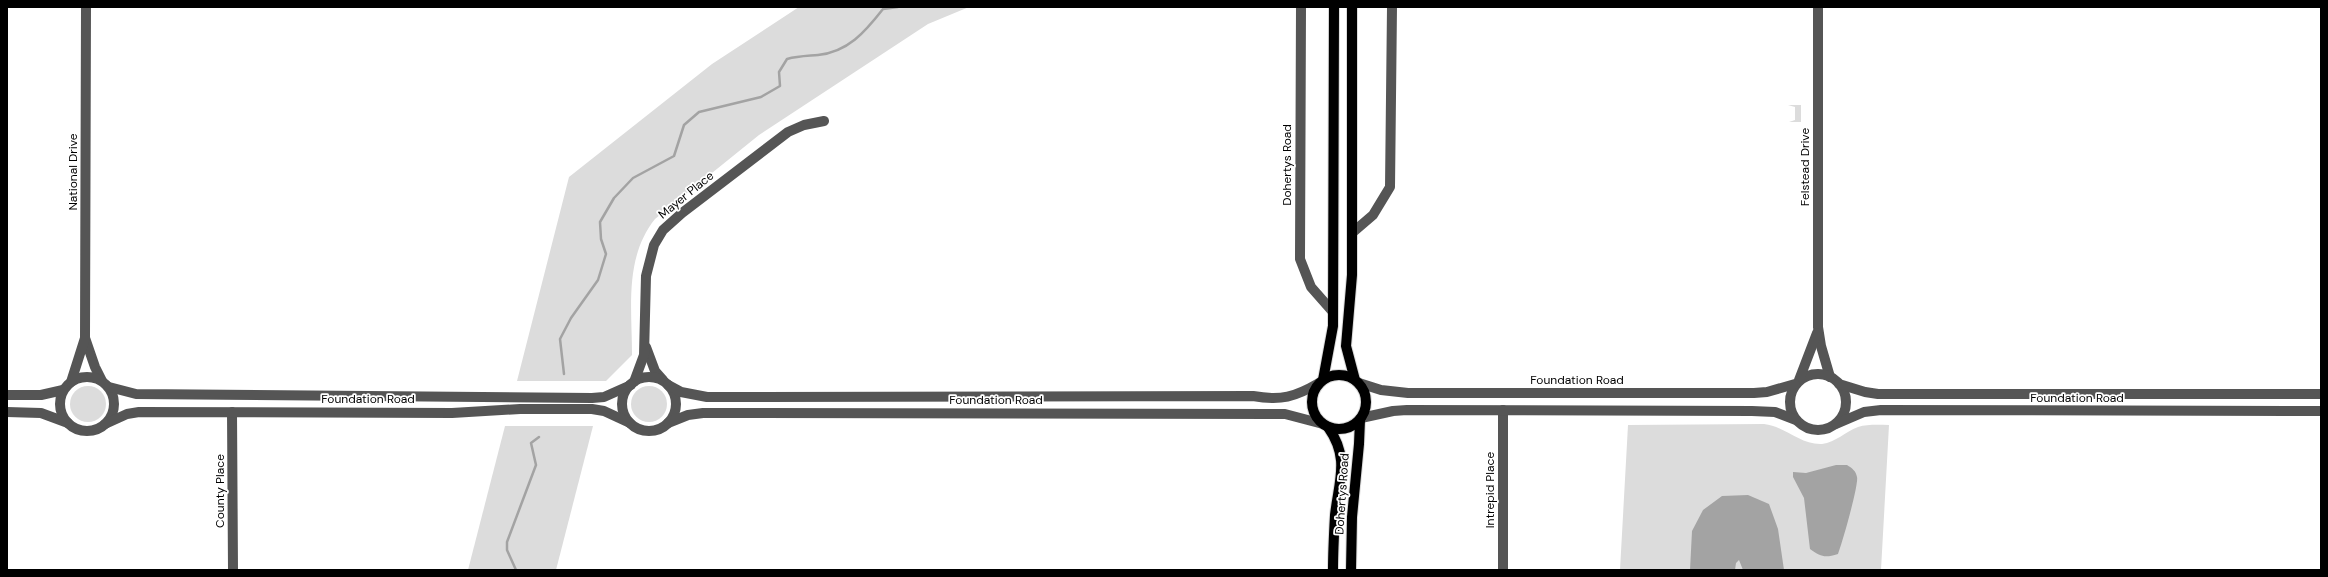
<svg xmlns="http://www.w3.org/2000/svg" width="2328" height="577" font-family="'DM Sans',sans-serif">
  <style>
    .green { fill: #dcdcdc }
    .water { fill: #a3a3a3 }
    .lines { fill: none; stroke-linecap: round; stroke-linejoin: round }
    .stream { stroke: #a3a3a3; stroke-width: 2.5 }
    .major-casing { stroke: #dbdbdb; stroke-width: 12 }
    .minor { stroke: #555; stroke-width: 10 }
    .major { stroke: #000; stroke-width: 10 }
    .labels { text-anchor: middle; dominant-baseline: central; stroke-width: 3.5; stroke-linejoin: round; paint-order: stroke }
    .street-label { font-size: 12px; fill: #000; stroke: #fff }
  </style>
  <rect width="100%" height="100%" fill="#fff"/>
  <g class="green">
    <path d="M799,7H969L928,24L759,135L655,219C624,258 632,308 632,355L606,381H517L569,177L712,64Z"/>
    <path d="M1788,105H1801V122H1789L1795,120V107Z"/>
    <circle cx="649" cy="404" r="18"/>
    <circle cx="88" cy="404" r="18"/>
    <path d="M1764,424C1785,426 1800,445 1822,444C1836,442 1845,432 1858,427C1868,424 1879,425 1889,425L1881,570H1620L1628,425Z"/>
    <path d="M505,426H593L556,570H468Z"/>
  </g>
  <g class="water">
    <path d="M1836,465H1847C1852,468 1856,471 1857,477C1859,484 1842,544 1838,554C1825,558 1821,557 1810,549L1804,498L1793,477V472L1806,473Z"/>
    <path d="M1748,495L1769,504L1778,529L1784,570H1743L1739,560L1736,563L1735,570H1690L1692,531L1703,510L1722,496Z"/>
  </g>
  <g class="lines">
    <g class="stream">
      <path d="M564,374L560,339L571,318L598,280L606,254L601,239L600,222L614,198L633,178L674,156L684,125L699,112L761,97L780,86L779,72L787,59C798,56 807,56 818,55C848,52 865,32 883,9L898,7"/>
      <path d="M516,570L507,550V542L536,465L531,443L539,437"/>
    </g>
    <g class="major-casing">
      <g id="major">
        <path d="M1352,7V275L1346,346L1355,380"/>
        <circle cx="1339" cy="402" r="27"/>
        <path d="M1323,380L1333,326L1334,7"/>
        <path d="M1328,427C1350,458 1339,480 1335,515C1334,533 1333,552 1333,570"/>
        <path d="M1351,570L1352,517L1359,444L1360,420"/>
      </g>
    </g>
    <g class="minor">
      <path d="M1301,7L1300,259L1311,287L1333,312"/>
      <path d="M1818,7V327L1821,346L1830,377"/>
      <path d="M1352,233L1373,215L1390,187L1392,7"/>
      <path d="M85,338L95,367L102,381"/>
      <path d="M646,347L655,371L663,380"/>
      <circle cx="1818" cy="402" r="28"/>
      <circle cx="87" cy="404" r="27"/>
      <circle cx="649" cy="404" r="27"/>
      <path d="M1799,380L1817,333"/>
      <path d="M71,382L85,338L86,7"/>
      <path d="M634,382L644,355L646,276L654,245L663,230L682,213L788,132L804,125L824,121"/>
      <path d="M1359,383L1381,390L1408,393H1754L1767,392L1795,384"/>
      <path d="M1839,384L1865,392L1878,394H2321"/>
      <path d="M668,385L681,392L707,397L1253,396C1281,401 1295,397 1319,383"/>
      <path d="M109,387L136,394L592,398L604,397L631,385"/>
      <path d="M7,395H41L63,390"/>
      <path d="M1503,410V570"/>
      <path d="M7,412L41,413L68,423"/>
      <path d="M232,412L233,570"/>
      <path d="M1361,418L1393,411L1407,410L1752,411L1775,412L1796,420"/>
      <path d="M668,423L688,415L703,413L1285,414L1323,424"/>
      <path d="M105,424L127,414L139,412L452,413L520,409H592L604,411L630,423"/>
      <path d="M1836,424L1864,412L1881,410L2321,411"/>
    </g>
    <use href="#major" class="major"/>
  </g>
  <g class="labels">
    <g class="street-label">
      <text transform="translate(1287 165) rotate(-90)">Dohertys Road</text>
      <text transform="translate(1805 167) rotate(-90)">Felstead Drive</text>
      <text transform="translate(73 172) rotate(-90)">National Drive</text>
      <text transform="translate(686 195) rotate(-39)">Mayer Place</text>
      <text x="1577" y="380">Foundation Road</text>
      <text x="2077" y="398">Foundation Road</text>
      <text x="368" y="399">Foundation Road</text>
      <text x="996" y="400">Foundation Road</text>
      <text transform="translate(1490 490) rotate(-90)">Intrepid Place</text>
      <text transform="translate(220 491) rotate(-90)">County Place</text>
      <text transform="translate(1342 494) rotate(-86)">Dohertys Road</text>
    </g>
  </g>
  <rect width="2328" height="577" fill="none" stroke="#000000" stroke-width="16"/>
</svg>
